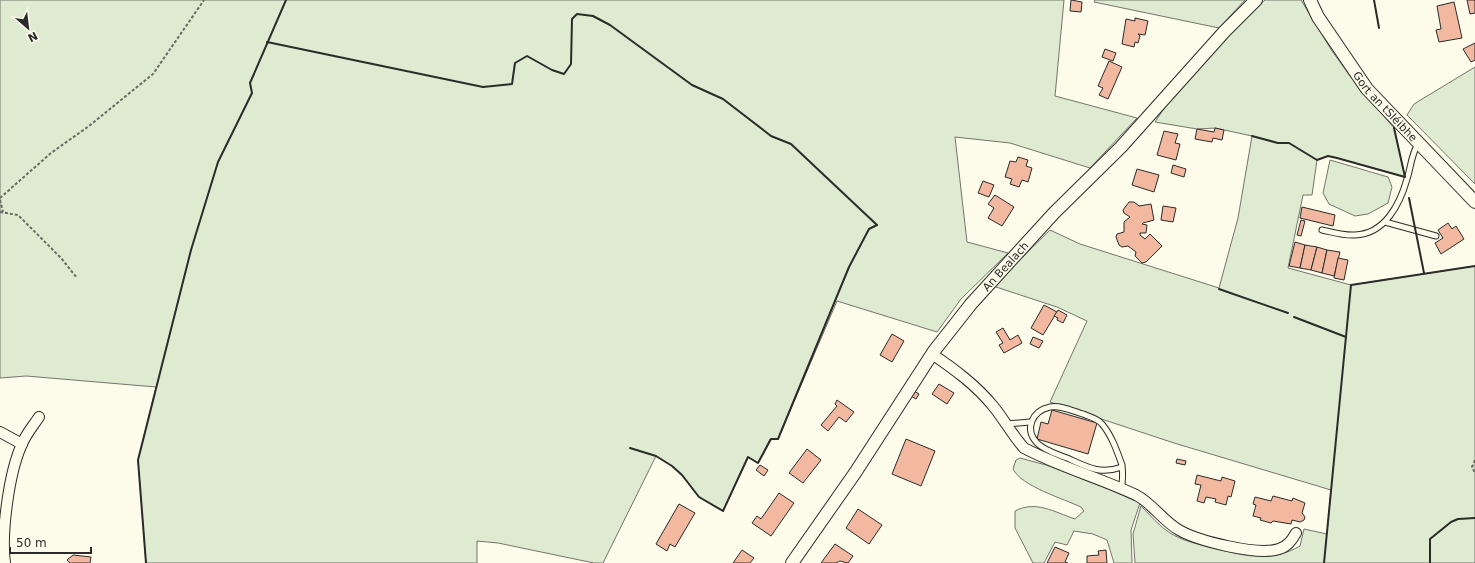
<svg xmlns="http://www.w3.org/2000/svg" width="1475" height="563" font-family="'DejaVu Sans',sans-serif">
  <style>
    .green { fill: #deebd1; stroke: #74746e }
    .building { fill: #f2b8a0; stroke: #2b2b2b }
    .lines { fill: none; stroke-linecap: round; stroke-linejoin: round }
    .service-casing { stroke: #2b2b2b; stroke-width: 7 }
    .minor-casing { stroke: #2b2b2b; stroke-width: 12 }
    .tertiary-casing { stroke: #2b2b2b; stroke-width: 14 }
    .path { stroke: #6a6964; stroke-width: 2; stroke-dasharray: 3 2; stroke-linecap: butt }
    .service { stroke: #fdfbea; stroke-width: 5 }
    .minor { stroke: #fdfbea; stroke-width: 10 }
    .tertiary { stroke: #fdfbea; stroke-width: 12 }
    .wall { stroke: #2b2b2b; stroke-width: 2 }
    .labels { text-anchor: middle; dominant-baseline: central; stroke-width: 3; stroke-linejoin: round; paint-order: stroke }
    .street-label { font-size: 11px; fill: #2b2b2b; stroke: #fdfbea }
  </style>
  <rect width="100%" height="100%" fill="#fdfbea"/>
  <g class="green">
    <path d="M0,0H1064L1055,96L1137,118L1090,168L1010,143L955,137L967,242L1008,253L961,299L937,332L837,301L778,439H770L758,463L748,457L723,511L699,497L682,475L672,466L656,456L603,563H594L498,543L477,541V563H146L138,460L156,387L26,376L0,378Z"/>
    <path d="M1095,0H1245L1219,28L1094,2Z"/>
    <path d="M1265,0H1301L1332,51L1350,76L1394,128L1405,177L1337,158L1328,156L1317,160L1312,195H1303L1288,268L1351,285L1475,266V563H1135L1133,534L1141,506C1150,515 1159,526 1170,533C1183,541 1197,544 1211,547C1242,556 1271,563 1300,546L1304,529L1327,534L1331,490L1174,443L1050,402L1087,321L1057,307L993,286L1050,230L1080,244L1219,288L1238,218L1252,136L1215,128L1197,129L1155,122L1165,107L1248,14Z"/>
    <path d="M1475,67V184L1407,115L1414,104Z"/>
    <path d="M1330,160L1388,177L1392,187L1388,203L1368,214L1355,216L1329,204L1323,193Z"/>
    <path d="M1020,458L1046,465L1109,489L1140,503L1131,530L1132,563H1114L1107,540L1093,534L1074,531L1067,545L1055,542L1044,563H1033L1015,528V511C1036,500 1054,512 1075,519L1084,511L1081,507C1064,499 1021,486 1013,469L1016,460Z"/>
  </g>
  <g class="building">
    <path d="M1071,0L1082,2L1081,12L1070,11Z"/>
    <path d="M1467,0H1475V13L1470,14Z"/>
    <path d="M1454,2L1462,38L1439,42L1436,30L1441,29L1437,6Z"/>
    <path d="M1135,18L1148,21L1145,35L1138,34L1140,36L1138,43L1135,42L1134,47L1122,44L1126,19L1135,21Z"/>
    <path d="M1475,43V60L1471,62L1463,49Z"/>
    <path d="M1105,49L1116,53L1113,61L1102,57Z"/>
    <path d="M1109,61L1122,67L1108,99L1099,95L1103,88L1098,86Z"/>
    <path d="M1215,128L1224,130L1222,140L1213,138L1212,142L1195,139L1197,129L1214,132Z"/>
    <path d="M1164,131L1178,134L1175,143L1180,144L1176,160L1157,155Z"/>
    <path d="M1018,157L1028,160L1026,166L1032,168L1028,182L1022,180L1019,187L1010,184L1012,179L1005,177L1010,161L1016,162Z"/>
    <path d="M1173,165L1186,169L1184,177L1171,173Z"/>
    <path d="M1137,169L1159,175L1154,192L1132,185Z"/>
    <path d="M983,181L994,185L989,197L978,193Z"/>
    <path d="M995,195L1014,207L1002,226L988,218L994,208L988,204Z"/>
    <path d="M1129,202H1134L1139,206L1151,204L1154,220L1143,223L1142,224L1147,225L1146,233H1140V235L1145,239L1150,234L1162,246L1146,262L1142,263L1135,256L1136,252L1128,246L1122,247L1119,245L1116,237L1117,234L1124,232V222L1130,217L1124,213L1123,210Z"/>
    <path d="M1163,206L1176,208L1173,222L1161,220Z"/>
    <path d="M1302,207L1335,215L1333,226L1300,218Z"/>
    <path d="M1301,220L1305,221L1301,236L1297,235Z"/>
    <path d="M1448,223L1452,229L1456,226L1464,239L1441,254L1435,243L1443,238L1438,230Z"/>
    <path d="M1295,242L1305,245L1300,268L1289,266Z"/>
    <path d="M1305,245L1317,247L1311,270L1300,268Z"/>
    <path d="M1317,247L1327,250L1322,273L1311,270Z"/>
    <path d="M1327,250L1340,252L1334,276L1322,273Z"/>
    <path d="M1338,258L1348,260L1344,280L1334,278Z"/>
    <path d="M1044,305L1057,312L1043,335L1031,328Z"/>
    <path d="M1058,310L1067,315L1063,323L1057,320L1058,318L1054,316Z"/>
    <path d="M1003,328L1010,340L1018,335L1022,343L1004,353L999,345L1003,343L996,332Z"/>
    <path d="M892,334L904,341L892,362L880,355Z"/>
    <path d="M1033,337L1043,341L1039,348L1030,344Z"/>
    <path d="M939,384L954,393L947,404L932,394Z"/>
    <path d="M914,391L919,394L916,399L911,396Z"/>
    <path d="M837,400L854,412L846,422L839,417L828,431L821,425L837,406L835,404Z"/>
    <path d="M1052,410L1097,423L1088,454L1037,439L1041,422L1048,424Z"/>
    <path d="M906,439L935,451L921,486L892,474Z"/>
    <path d="M807,449L821,460L803,483L789,473Z"/>
    <path d="M1177,459L1186,461L1185,465L1176,463Z"/>
    <path d="M760,465L768,470L764,476L756,470Z"/>
    <path d="M1197,475L1221,481L1222,477L1235,481L1231,497L1228,496L1226,505L1215,502L1216,499L1206,497L1204,503L1197,501L1201,485L1195,484Z"/>
    <path d="M779,493L794,503L771,536L752,523L757,516L761,519Z"/>
    <path d="M1273,496L1292,501L1293,498L1305,503L1302,513L1305,517L1304,520L1300,522L1292,520L1291,524L1273,521L1271,523L1260,520L1261,518L1253,516L1256,505L1253,504L1255,497L1271,501Z"/>
    <path d="M679,504L695,513L675,547L670,544L667,551L656,544Z"/>
    <path d="M858,509L882,525L869,544L846,528Z"/>
    <path d="M835,544L853,556L848,563L840,561L836,563H821Z"/>
    <path d="M1055,547L1069,553L1065,562L1068,563H1047Z"/>
    <path d="M742,550L754,558L750,563H733Z"/>
    <path d="M1106,550L1107,563H1087V556L1099,555L1098,551Z"/>
    <path d="M73,555L91,557L90,563H70L67,560Z"/>
  </g>
  <g class="lines">
    <g class="service-casing">
      <g id="service">
        <path d="M1385,222L1436,236"/>
        <path d="M1322,230C1332,232 1344,236 1355,235C1385,234 1400,204 1407,179C1411,167 1411,155 1418,144"/>
        <path d="M1006,424L1030,422"/>
        <path d="M1121,489C1123,481 1123,474 1122,465C1117,451 1112,436 1102,424C1097,418 1090,417 1083,414C1073,411 1061,405 1050,407C1032,411 1024,429 1037,443C1045,451 1057,454 1067,458C1087,467 1100,475 1122,467"/>
      </g>
    </g>
    <g class="minor-casing">
      <g id="minor">
        <path d="M932,354C954,369 976,385 993,406C1004,419 1012,435 1024,448C1060,467 1100,478 1136,495C1152,503 1163,521 1179,530C1198,541 1258,556 1279,549C1288,546 1292,540 1296,533"/>
        <path d="M0,432L22,444"/>
        <path d="M5,563C1,533 9,472 22,444C26,434 33,426 39,417"/>
      </g>
    </g>
    <g class="tertiary-casing">
      <g id="tertiary">
        <path id="s1" d="M1310,0L1318,17L1367,89L1475,202"/>
        <path id="s2" d="M792,563L855,473L934,351L971,304L1054,213L1121,147L1224,32L1256,0"/>
      </g>
    </g>
    <g class="path">
      <path d="M0,198L51,153L89,126L153,74L204,0"/>
      <path d="M0,200L3,212"/>
      <path d="M0,212L18,215L61,258L77,278"/>
      <path d="M1475,460L1472,467L1475,473"/>
    </g>
    <use href="#service" class="service"/>
    <use href="#minor" class="minor"/>
    <use href="#tertiary" class="tertiary"/>
    <g class="wall">
      <path d="M1374,0L1379,28"/>
      <path d="M267,42L483,87L512,84L515,63L527,56L552,70L564,74L571,64L572,19L577,14L593,16L610,25L692,85L723,99L771,136L791,144L877,225L869,229L849,267L778,439H771L758,463L748,457L723,511L699,497L682,475L672,466L656,456L630,448"/>
      <path d="M1252,136L1278,143H1289L1317,160L1328,156L1337,158L1405,177L1394,128"/>
      <path d="M1409,198L1424,273"/>
      <path d="M1219,289L1288,313"/>
      <path d="M1294,317L1346,337"/>
      <path d="M146,563L138,460L191,250L218,162L252,93L250,83L286,0"/>
      <path d="M1324,563L1351,285L1475,266"/>
      <path d="M1430,563V539L1451,522L1458,519L1475,518"/>
    </g>
  </g>
  <g class="labels">
    <g class="street-label">
      <text stroke="none"><textPath href="#s1" startOffset="131">Gort an tSléibhe</textPath></text>
      <text stroke="none"><textPath href="#s2" startOffset="366">An Bealach</textPath></text>
    </g>
  </g>
  <g transform="translate(28 28) rotate(152)" stroke="#fdfbea" stroke-width="3" paint-order="stroke">
  <path d="M0-3L7 15L0 10L-7 15Z" fill="#2b2b2b"/>
  <text y="-6" font-size="11" font-weight="bold" text-anchor="middle" fill="#2b2b2b">N</text>
  </g>
  <path d="M10 547v6h81v-6" fill="none" stroke="#2b2b2b" stroke-width="2"/>
  <text x="16" y="547" font-size="12" fill="#2b2b2b" stroke="#fdfbea" stroke-width="3" paint-order="stroke">50 m</text>
</svg>
